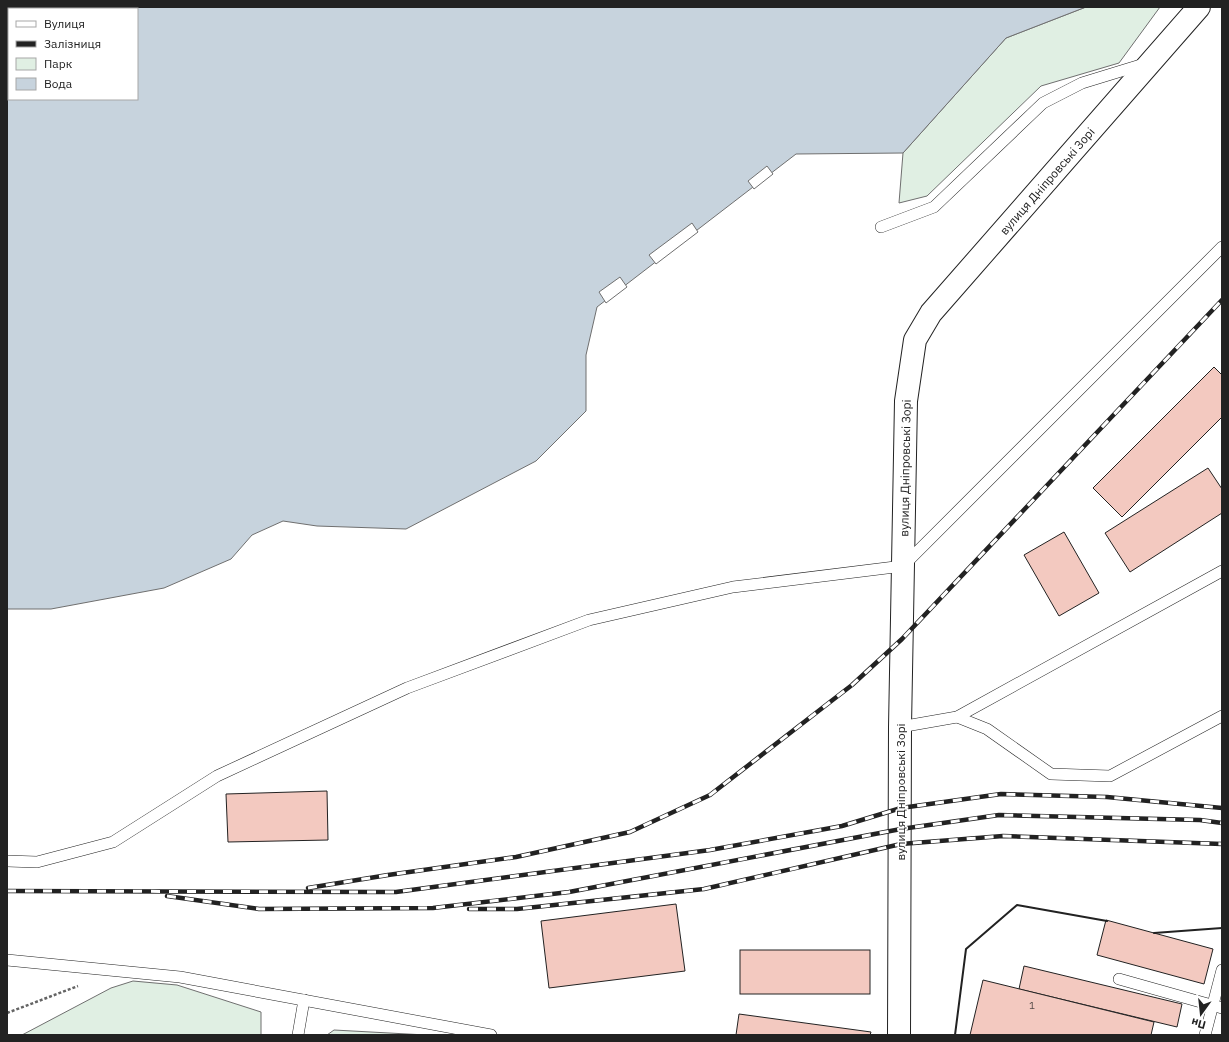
<svg xmlns="http://www.w3.org/2000/svg" width="1229" height="1042" font-family="'IBM Plex Sans',sans-serif">
  <style>
    .green { fill: #e0efe3; stroke: #6f6f6f }
    .water { fill: #c7d3dd; stroke: #6f6f6f; fill-rule: evenodd }
    .pier { fill: #fff; stroke: #6f6f6f }
    .building { fill: #f3c9c0; stroke: #222 }
    .lines { fill: none; stroke-linecap: round; stroke-linejoin: round }
    .lane-casing { stroke: #222; stroke-width: 12 }
    .street-casing { stroke: #222; stroke-width: 24 }
    .path { stroke: #646464; stroke-width: 2.5; stroke-dasharray: 3 2; stroke-linecap: butt }
    .lane { stroke: #fff; stroke-width: 11 }
    .street { stroke: #fff; stroke-width: 22 }
    .rail-casing { stroke: #222; stroke-width: 4.5 }
    .rail { stroke: #fff; stroke-width: 3; stroke-dasharray: 9; stroke-linecap: butt }
    .wall { stroke: #222; stroke-width: 2 }
    .labels { text-anchor: middle; dominant-baseline: central; stroke-width: 3; stroke-linejoin: round; paint-order: stroke }
    .number-label { font-size: 10px; fill: #564c4a }
    .street-label { font-size: 12px; fill: #222; stroke: #fff }
  </style>
  <rect width="100%" height="100%" fill="#fff"/>
  <g class="green">
    <path d="M1086,7H1160L1119,63L1041,86L927,196L899,203L903,153L1006,38Z"/>
    <path d="M133,981L177,985L261,1012V1035H22L111,988Z"/>
    <path d="M334,1030L426,1035H327Z"/>
  </g>
  <path class="water" d="M7,7H1086L1006,38L903,153L796,154L597,307L586,355V411L536,461L406,529L317,526L283,521L252,535L231,559L164,588L51,609H7ZM9,9H137V99H9Z"/>
  <g class="pier">
    <path d="M767,166L773,174L754,189L748,181Z"/>
    <path d="M692,223L698,232L656,264L649,255Z"/>
    <path d="M620,277L627,287L606,303L599,292Z"/>
  </g>
  <g class="building">
    <path d="M1214,367L1222,375V417L1122,517L1093,488Z"/>
    <path d="M1208,468L1222,489V513L1130,572L1105,533Z"/>
    <path d="M1064,532L1099,593L1059,616L1024,555Z"/>
    <path d="M327,791L328,840L228,842L226,794Z"/>
    <path d="M676,904L685,971L549,988L541,921Z"/>
    <path d="M1106,920L1213,949L1204,984L1097,955Z"/>
    <rect x="740" y="950" width="130" height="44"/>
    <path d="M1024,966L1182,1004L1177,1027L1019,989Z"/>
    <path d="M983,980L1154,1022L1151,1035H970Z"/>
    <path d="M739,1014L871,1032L870,1035H736Z"/>
  </g>
  <g class="lines">
    <g class="lane-casing">
      <g id="lane">
        <path d="M881,227L934,207L1043,103L1082,83L1144,64"/>
        <path d="M957,717L987,729L1051,774L1110,776L1222,716"/>
        <path d="M900,727L957,717L1222,571"/>
        <path d="M7,861L37,862L113,842L217,776L407,688L589,620L733,587L903,566L1222,247"/>
        <path d="M7,960L180,977L491,1035"/>
        <path d="M1119,979L1222,1008"/>
        <path d="M298,1035L304,1000"/>
        <path d="M1205,1035L1222,970"/>
      </g>
    </g>
    <g class="street-casing">
      <path id="street" d="M899,1035L900,727L906,401L915,340L931,313L1199,7"/>
    </g>
    <path class="path" d="M7,1013L78,986"/>
    <use href="#lane" class="lane"/>
    <use href="#street" class="street"/>
    <g class="rail-casing">
      <g id="rail">
        <path d="M308,888L388,875L516,857L630,832L710,795L852,685L902,639L1222,300"/>
        <path d="M7,891L396,892L710,850L842,826L901,808L1001,794L1107,797L1222,808"/>
        <path d="M167,896L259,909L433,908L569,892L901,829L999,815L1200,820L1222,823"/>
        <path d="M469,909H517L704,889L901,844L1003,836L1222,844"/>
      </g>
    </g>
    <use href="#rail" class="rail"/>
    <g class="wall">
      <path d="M1154,933L1222,928"/>
      <path d="M955,1035L966,949L1017,905L1107,921"/>
    </g>
  </g>
  <g class="labels">
    <g class="number-label">
      <text x="1032" y="1005">1</text>
    </g>
    <g class="street-label">
      <text transform="translate(1047 181) rotate(-49)">вулиця Дніпровські Зорі</text>
      <text transform="translate(905 468) rotate(-89)">вулиця Дніпровські Зорі</text>
      <text transform="translate(900 792) rotate(-90)">вулиця Дніпровські Зорі</text>
    </g>
  </g>
  <rect width="1229" height="1042" fill="none" stroke="#222222" stroke-width="16"/>
  <rect x="8" y="8" width="130" height="92" fill="#ffffff" stroke="#a7a7a7"/>
  <rect x="16" y="21" width="20" height="6" fill="#ffffff" stroke="#a7a7a7"/>
  <text x="44" y="28" font-size="12" fill="#222222">Вулиця</text>
  <rect x="16" y="41" width="20" height="6" fill="#222222" stroke="#a7a7a7"/>
  <text x="44" y="48" font-size="12" fill="#222222">Залізниця</text>
  <rect x="16" y="58" width="20" height="12" fill="#e0efe3" stroke="#a7a7a7"/>
  <text x="44" y="68" font-size="12" fill="#222222">Парк</text>
  <rect x="16" y="78" width="20" height="12" fill="#c7d3dd" stroke="#a7a7a7"/>
  <text x="44" y="88" font-size="12" fill="#222222">Вода</text>
  <g transform="translate(1201 1014) rotate(195)" stroke="#ffffff" stroke-width="3" paint-order="stroke">
  <path d="M0-3L7 15L0 10L-7 15Z" fill="#222222"/>
  <text y="-6" font-size="11" font-weight="bold" text-anchor="middle" fill="#222222">Пн</text>
  </g>
</svg>
